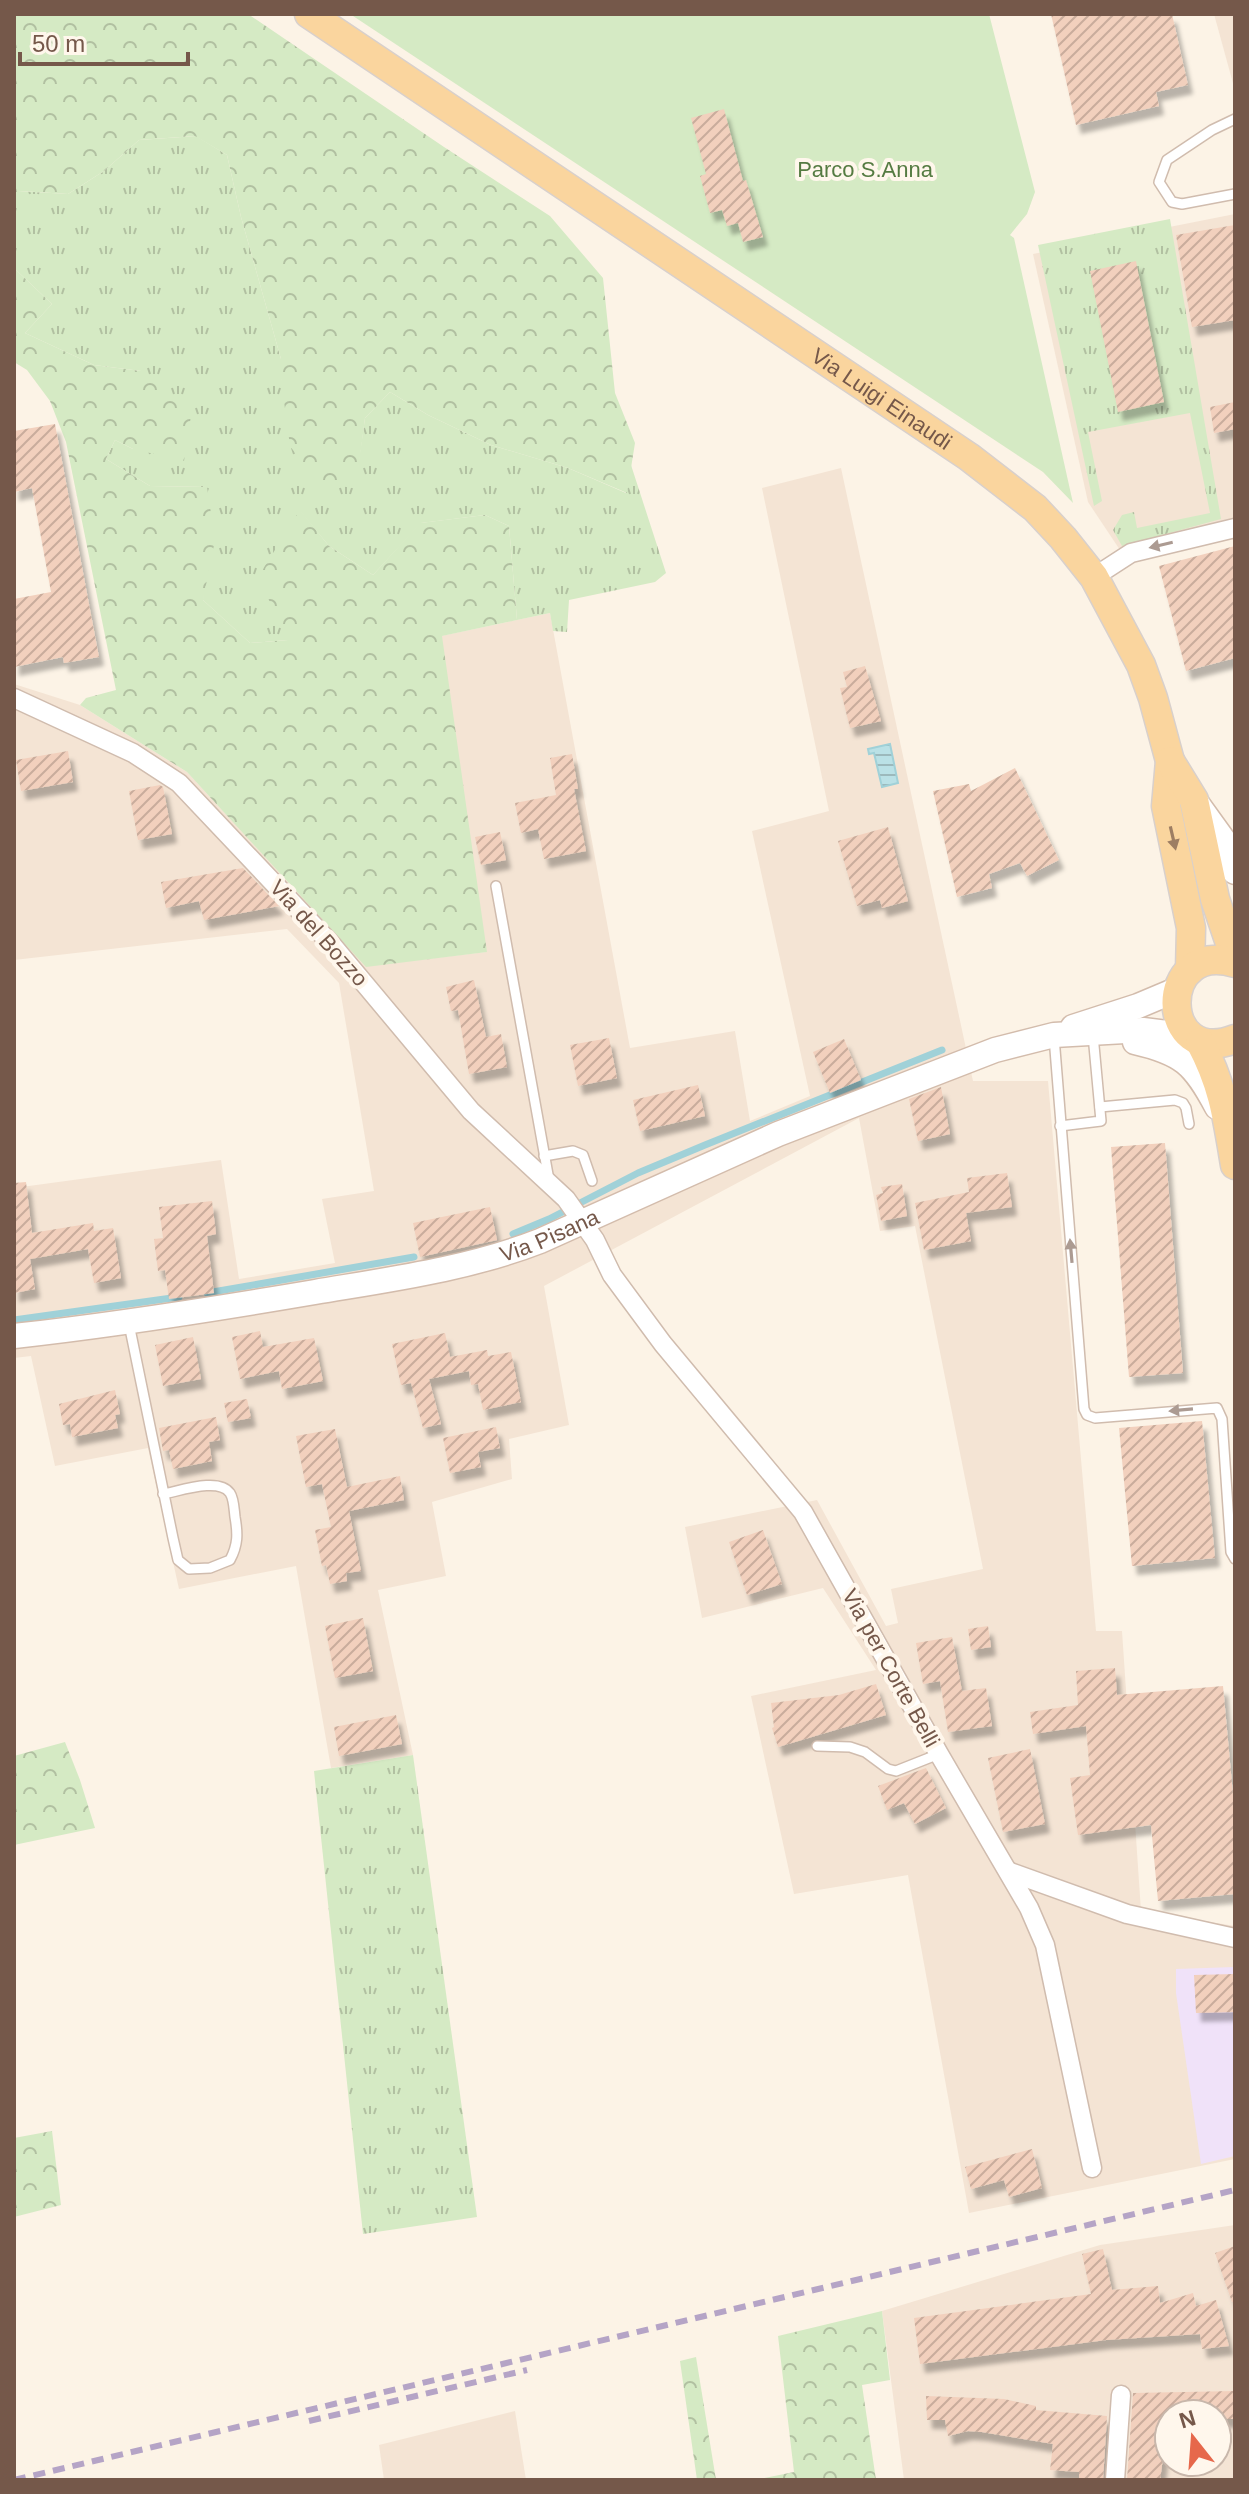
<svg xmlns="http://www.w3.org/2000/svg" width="1249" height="2494" font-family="Helvetica,sans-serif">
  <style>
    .residential { fill: #f4e4d4; fill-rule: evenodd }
    .education { fill: #f0e2f9 }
    .grass { fill: url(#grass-tufts) }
    .forest { fill: url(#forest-crowns) }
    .green { fill: #d5eac4 }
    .water { fill: url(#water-rules); stroke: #a0d1d8; stroke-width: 2 }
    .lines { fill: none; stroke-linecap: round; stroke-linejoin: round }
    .stream { stroke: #a0d1d8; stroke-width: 7 }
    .building { fill: url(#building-hatch); filter: url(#shadow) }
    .service-casing { stroke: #d0bcae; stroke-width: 12 }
    .minor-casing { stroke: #d0bcae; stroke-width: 21 }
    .secondary-casing { stroke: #d3bcac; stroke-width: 27 }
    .primary-casing { stroke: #d8d0cc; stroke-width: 31 }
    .service { stroke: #fff; stroke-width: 9 }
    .minor { stroke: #fff; stroke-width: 18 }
    .secondary { stroke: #fff; stroke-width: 24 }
    .primary { stroke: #fad59e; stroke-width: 28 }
    .rail { stroke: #b5a4c6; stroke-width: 6; stroke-dasharray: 12 8; stroke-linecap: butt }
    .oneway { fill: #ac9b92 }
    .oneway2 { fill: #9d7e63 }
    .labels { text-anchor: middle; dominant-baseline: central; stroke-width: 8; stroke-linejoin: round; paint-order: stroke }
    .park-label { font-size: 22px; fill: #557b42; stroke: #fff7ec }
    .street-label { font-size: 22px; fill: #75584a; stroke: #fff7ec }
  </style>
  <defs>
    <pattern id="grass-tufts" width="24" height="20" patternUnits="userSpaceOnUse" patternTransform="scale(2)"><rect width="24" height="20" fill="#d5eac4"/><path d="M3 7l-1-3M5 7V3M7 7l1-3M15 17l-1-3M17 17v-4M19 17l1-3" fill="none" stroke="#b1c0a1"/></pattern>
    <pattern id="forest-crowns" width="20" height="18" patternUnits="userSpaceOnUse" patternTransform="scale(2)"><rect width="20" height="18" fill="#d5eac4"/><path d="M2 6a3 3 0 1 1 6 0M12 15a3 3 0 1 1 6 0" fill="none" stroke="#b1c0a1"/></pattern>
    <pattern id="water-rules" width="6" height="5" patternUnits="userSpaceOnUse" patternTransform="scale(2)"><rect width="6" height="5" fill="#bae1e6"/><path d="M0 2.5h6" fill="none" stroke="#9cb9bc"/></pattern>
    <pattern id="building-hatch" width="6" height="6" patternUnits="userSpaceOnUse" patternTransform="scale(2)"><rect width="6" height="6" fill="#f2d0bd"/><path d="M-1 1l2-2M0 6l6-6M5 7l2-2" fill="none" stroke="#c9ac9c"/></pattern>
    <filter id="shadow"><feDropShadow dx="5" dy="9" stdDeviation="2" flood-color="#0004"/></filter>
  </defs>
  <rect width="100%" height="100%" fill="#fcf3e6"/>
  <g class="residential">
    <path d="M1214,14H1235V87H1234Z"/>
    <path d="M1235,214V518L1120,550L1088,502L1033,254Z"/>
    <path d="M841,468L973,1081H1048L1096,1631H1122L1141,1911L1235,1926V2159L969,2213L908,1875L794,1894L751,1696L876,1670L823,1588L702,1618L685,1527L817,1500L886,1626L898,1623L891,1589L983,1569L915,1226L880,1231L859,1118L544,1286L569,1425L509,1439L512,1479L432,1502L446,1576L378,1590L413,1755L331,1768L296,1566L179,1589L148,1448L55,1466L31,1356L14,1358V1188L221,1160L239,1279L335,1263L322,1199L374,1191L339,983L287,929L14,960V684L80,705L187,772L366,966L486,952L441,636L550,613L630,1048L735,1031L750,1121L810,1096L752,831L829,811L762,488Z"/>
    <path d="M1235,2225V2480H904L882,2311L1100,2245ZM1169,2414H1217V2462H1169Z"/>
    <path d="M515,2411L526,2480H384L379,2445Z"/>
  </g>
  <path class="education" d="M1235,1967V2156L1201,2164L1176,1993V1969Z"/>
  <g class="grass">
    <path d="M196,136L227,155L241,217L281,359V379L355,488L365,418L390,392L428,415L491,445L568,468L626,493L631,465L666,573L655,582L569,600L567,632L553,631L550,613L517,620L509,526L485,515L421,523L373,575L329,546L300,511L288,640L250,643L203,600L207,487L150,486L106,459L115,440L133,449L141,371L94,365L25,333L52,304L14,268V196L18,191L68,194L104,171L139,140Z"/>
    <path d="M1170,219L1221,519L1122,546L1113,530L1122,515L1134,512L1137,528L1210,513L1190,413L1088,432L1102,501L1094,506L1038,245Z"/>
    <path d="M413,1755L477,2217L363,2234L314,1771Z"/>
  </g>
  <g class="forest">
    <path d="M14,14H248L444,147L550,216L603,278L615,393L635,443L627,493L568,468L491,445L428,415L390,392L365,418L356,488L318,484L290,446L281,379V359L241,217L227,155L195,136L139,140L104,171L68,194L19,191L14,196Z"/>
    <path d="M14,268L52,304L25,333L94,365L141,371L192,409L184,461L133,449L115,440L106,459L150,486L207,487L215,540L203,600L250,643L288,640L258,577L300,510L329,546L373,575L420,523L485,515L509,526L517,620L442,636L487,952L366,967L187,772L80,705L86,698L116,690L66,442L50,401L27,370L14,362Z"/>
    <path d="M65,1742L80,1780L95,1828L14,1845V1756Z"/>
    <path d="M52,2131L61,2205L14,2217V2138Z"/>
    <path d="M882,2311L890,2380L862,2385L876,2480H755L794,2472L778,2336Z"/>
    <path d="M696,2357L716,2480H697L680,2361Z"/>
  </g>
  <path class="green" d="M350,14H989L1035,192L1027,214L1010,235L1014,238L1073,503L1043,472Z"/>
  <path class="water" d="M890,744L898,783L882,787L874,753L869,754L868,749Z"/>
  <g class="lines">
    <g class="stream">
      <path d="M513,1234L549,1219L638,1173L705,1145L942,1050"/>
      <path d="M207,1293L414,1257"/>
      <path d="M14,1320L179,1297"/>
    </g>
  </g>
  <g class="building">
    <path d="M1051,14H1172L1188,85L1156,92L1159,106L1076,125Z"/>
    <path d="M724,109L743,181L746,180L763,237L743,242L738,223L727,226L722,210L710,213L700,176L706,174L691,118Z"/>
    <path d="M1235,225V320L1192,327L1176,235Z"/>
    <path d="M1136,261L1164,402L1118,412L1090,271Z"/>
    <path d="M1235,402V429L1214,433L1210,407Z"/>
    <path d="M55,424L99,657L64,663L63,657L14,667V599L51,592L32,488L14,492V431Z"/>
    <path d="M1235,546V658L1186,671L1159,566Z"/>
    <path d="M865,666L881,721L850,728L840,688L847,687L843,672Z"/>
    <path d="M68,751L73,782L21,791L16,760Z"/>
    <path d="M572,754L578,789H574L586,851L544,859L538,829L521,833L515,803L556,795L550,758Z"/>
    <path d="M1015,768L1059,860L1027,876L1020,863L989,874L992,888L957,897L933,791L969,784L971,791Z"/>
    <path d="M160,785L163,787L172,834L138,840L129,791Z"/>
    <path d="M888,827L908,901L882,908L880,900L857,906L838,841Z"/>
    <path d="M500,832L506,860L481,865L475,837Z"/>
    <path d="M243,868L279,906L204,920L199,901L166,908L161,882Z"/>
    <path d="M474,980L486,1037L501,1034L507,1067L469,1074L458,1010L451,1011L446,987Z"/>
    <path d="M609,1038L617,1078L578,1086L570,1045Z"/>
    <path d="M844,1039L861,1080L830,1093L813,1052Z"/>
    <path d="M698,1085L705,1116L640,1131L633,1100Z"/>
    <path d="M941,1087L950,1134L918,1141L909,1099Z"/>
    <path d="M1165,1143L1183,1373L1129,1377L1111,1147Z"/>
    <path d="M1007,1173L1012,1207L966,1213L971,1241L924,1250L915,1203L969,1192L967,1178Z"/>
    <path d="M26,1182L32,1233L93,1223L94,1231L113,1228L121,1278L94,1283L88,1249L30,1259L35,1289L14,1293V1183Z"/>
    <path d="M902,1184L907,1216L881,1221L876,1195L883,1193L881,1187Z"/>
    <path d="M212,1201L216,1234L207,1236L214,1293L169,1299L165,1270L158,1271L154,1239L163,1238L159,1207Z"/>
    <path d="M490,1207L497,1240L420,1257L413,1223Z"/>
    <path d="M260,1331L263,1347L314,1338L323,1381L282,1389L279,1371L240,1379L232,1337Z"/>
    <path d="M445,1333L450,1357L487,1350L488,1356L511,1352L521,1402L483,1410L478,1384L471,1385L469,1371L429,1379L441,1424L423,1428L411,1383L401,1385L392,1344Z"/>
    <path d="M193,1337L201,1379L163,1386L155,1345Z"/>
    <path d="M115,1390L120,1414L115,1415L118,1428L72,1437L70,1424L63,1425L59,1404Z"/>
    <path d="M247,1399L251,1418L228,1422L224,1403Z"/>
    <path d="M216,1417L220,1440L209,1442L212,1461L173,1469L169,1450L163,1451L159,1428Z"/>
    <path d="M1202,1421L1215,1558L1132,1566L1119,1428Z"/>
    <path d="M496,1427L500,1448L478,1452L481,1467L450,1473L443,1438Z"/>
    <path d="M335,1429L347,1487L400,1476L404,1500L349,1511L361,1571L346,1573L347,1581L330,1584L326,1565L322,1566L315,1530L331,1527L322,1484L306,1487L296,1436Z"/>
    <path d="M763,1530L782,1584L747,1595L729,1542Z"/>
    <path d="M363,1618L373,1671L335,1678L325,1626Z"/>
    <path d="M988,1626L991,1647L971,1650L968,1629Z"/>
    <path d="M952,1637L962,1691L986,1688L992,1726L948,1732L940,1681L923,1684L916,1643Z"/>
    <path d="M1115,1668L1117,1695L1223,1686L1235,1817V1894L1158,1901L1151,1825L1078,1835L1070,1778L1090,1775L1086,1726L1033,1734L1030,1712L1078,1705L1076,1671Z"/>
    <path d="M876,1684L886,1715L778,1747L772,1728L774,1727L771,1703L839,1695Z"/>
    <path d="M396,1715L402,1744L339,1756L334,1727Z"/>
    <path d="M1030,1749L1045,1824L1003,1832L988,1758Z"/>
    <path d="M926,1768L946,1808L915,1824L904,1803L887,1810L878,1786Z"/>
    <path d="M1235,1974V2012L1196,2013L1194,1975Z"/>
    <path d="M1032,2149L1042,2188L1009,2197L1004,2180L971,2189L965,2167Z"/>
    <path d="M1235,2246V2302H1232L1215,2253Z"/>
    <path d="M1103,2249L1112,2290L1158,2286L1160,2303L1193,2293L1196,2306L1216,2300L1229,2346L1202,2349L1200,2334L1106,2340L920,2364L914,2318L1091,2294L1082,2254Z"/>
    <path d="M1235,2391V2419H1217V2414H1169L1160,2480H1127L1133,2393Z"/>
    <path d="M926,2396L1004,2399L1036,2406V2410L1107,2416L1103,2480H1079V2472L1050,2470L1053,2444L982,2432L968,2431L948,2436L945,2420H927Z"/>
  </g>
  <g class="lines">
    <g class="service-casing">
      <g id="service">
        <path d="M1235,119L1212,130L1167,160L1159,182L1172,202L1182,204L1235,194"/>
        <path d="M496,886L549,1180"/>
        <path d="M1054,1037L1084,1409L1087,1415L1095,1418L1217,1408L1222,1419L1231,1552L1235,1559"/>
        <path d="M1100,1107L1175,1100L1183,1103L1186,1108L1189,1124"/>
        <path d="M1060,1126L1101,1121L1093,1035"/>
        <path d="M544,1156L573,1151L583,1155L592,1181"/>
        <path d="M129,1324L173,1538L178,1560L189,1569L210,1568L230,1560C238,1545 238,1534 235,1517C234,1509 234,1499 230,1493C219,1477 180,1491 163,1494"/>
        <path d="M817,1746L850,1747L865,1752L888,1769L896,1771L939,1754"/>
      </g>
    </g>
    <g class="minor-casing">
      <g id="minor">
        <path d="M1094,577L1131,553L1235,528"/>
        <path d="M14,698L133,753L179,783L333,946L471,1111L566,1199L595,1240L612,1275L663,1344L803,1512L939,1754L1029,1908L1045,1945L1092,2168"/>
        <path d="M1010,1872L1127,1914L1235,1938"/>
        <path d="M1115,2480L1121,2395"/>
      </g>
    </g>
    <g class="secondary-casing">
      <g id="secondary">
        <path d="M1196,802L1227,845L1235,872"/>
        <path d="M1073,1027L1138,1006L1176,990"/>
        <path d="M1135,1042C1183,1053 1194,1064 1217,1107"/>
        <path id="s1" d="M14,1336C115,1325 215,1309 315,1292C392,1279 468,1269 540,1241L778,1134L995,1050L1054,1035L1143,1030L1191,1036"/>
      </g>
    </g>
    <g class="primary-casing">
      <g id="primary">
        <path id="s2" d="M309,14L969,457L1035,508L1063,538L1094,577L1141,665L1153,698L1170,761L1166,806L1191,928L1190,970"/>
        <path d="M1170,761L1194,800L1215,899L1235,958"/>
        <path d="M1235,963C1156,939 1158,1069 1235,1039"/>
        <path d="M1200,1042C1223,1085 1227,1117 1235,1165"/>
      </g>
    </g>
    <use href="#service" class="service"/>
    <use href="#minor" class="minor"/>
    <use href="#secondary" class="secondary"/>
    <use href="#primary" class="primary"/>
    <g class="rail">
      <path d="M309,2421L527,2370"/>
      <path d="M14,2480L1235,2190"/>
    </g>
  </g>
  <defs><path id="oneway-solid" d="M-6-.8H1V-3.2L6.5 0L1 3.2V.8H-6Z" transform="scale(2)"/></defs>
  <g class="oneway">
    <use href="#oneway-solid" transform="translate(1161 545) rotate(167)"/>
    <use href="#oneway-solid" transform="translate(1071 1251) rotate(-95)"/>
    <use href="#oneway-solid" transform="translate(1181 1410) rotate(175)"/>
  </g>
  <use class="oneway2" href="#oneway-solid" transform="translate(1173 838) rotate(77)"/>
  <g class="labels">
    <g class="park-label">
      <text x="865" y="169">Parco S.Anna</text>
    </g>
    <g class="street-label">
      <text stroke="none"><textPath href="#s2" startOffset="690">Via Luigi Einaudi</textPath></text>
      <text transform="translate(319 933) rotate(48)">Via del Bozzo</text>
      <text stroke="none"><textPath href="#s1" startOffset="546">Via Pisana</textPath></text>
      <text transform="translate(891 1668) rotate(61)">Via per Corte Belli</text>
    </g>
  </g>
  <rect width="1249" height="2494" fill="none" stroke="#75584a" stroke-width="32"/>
  <g transform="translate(1193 2438) rotate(343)"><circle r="38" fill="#fff7ec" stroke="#c8b7ab" stroke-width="2"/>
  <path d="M0-6L14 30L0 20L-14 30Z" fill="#e6684b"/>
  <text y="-12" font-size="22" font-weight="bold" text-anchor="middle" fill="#75584a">N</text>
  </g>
  <path d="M20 52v12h168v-12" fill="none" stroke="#75584a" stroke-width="4"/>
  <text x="32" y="52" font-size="24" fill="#75584a" stroke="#fff7ec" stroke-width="6" paint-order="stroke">50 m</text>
</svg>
